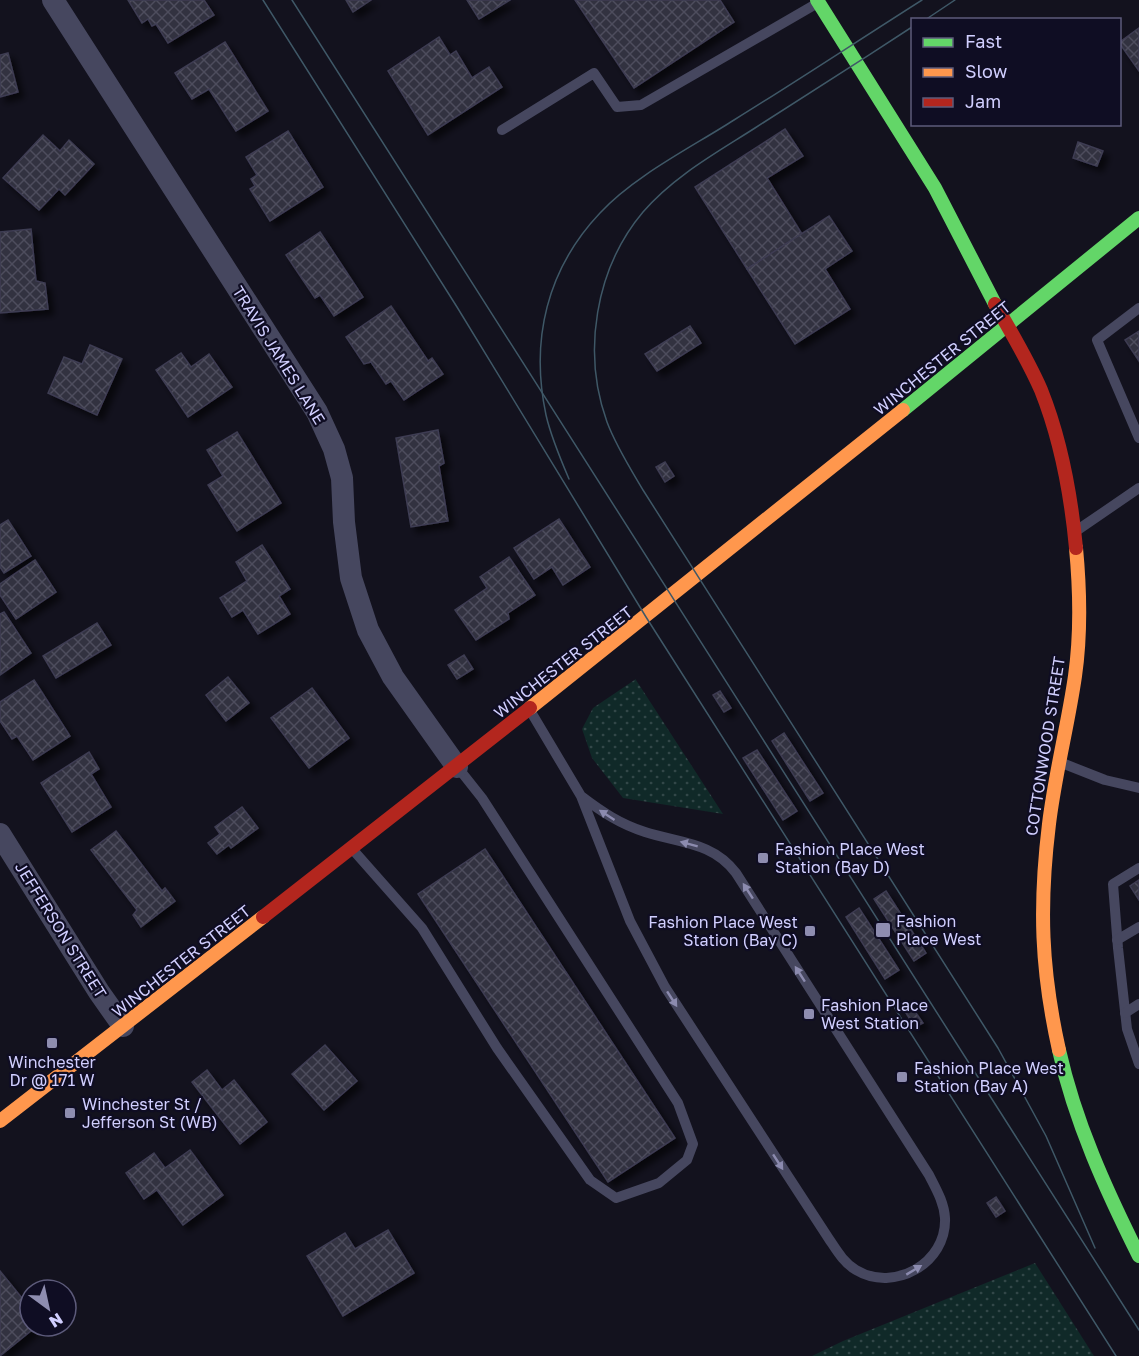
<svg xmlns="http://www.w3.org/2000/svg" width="1139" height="1356" font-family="'Golos Text',sans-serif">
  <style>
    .grass { fill: url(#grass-dots) }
    .building { fill: url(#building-cross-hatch); stroke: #3e3c52; stroke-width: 1.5; filter: url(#shadow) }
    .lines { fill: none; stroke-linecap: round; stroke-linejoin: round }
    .lane { stroke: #46475f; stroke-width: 10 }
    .street { stroke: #46475f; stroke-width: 22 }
    .fast { stroke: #63d668; stroke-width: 14 }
    .slow { stroke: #ff974d; stroke-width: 14 }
    .jam { stroke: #b3261e; stroke-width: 14 }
    .tram { stroke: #3f5867; stroke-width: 1.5 }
    .oneway { fill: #8c8baf }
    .poi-dot { fill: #8e8db0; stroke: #0f0d23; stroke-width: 2 }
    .labels { text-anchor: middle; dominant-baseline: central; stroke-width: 4.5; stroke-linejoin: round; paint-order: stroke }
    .street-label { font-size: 16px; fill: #d1cfff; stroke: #0f0d23 }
    .poi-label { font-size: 16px; fill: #d1cfff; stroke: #0f0d23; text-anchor: start }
  </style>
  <defs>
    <pattern id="grass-dots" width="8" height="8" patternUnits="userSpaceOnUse" patternTransform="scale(1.5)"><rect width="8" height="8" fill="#102928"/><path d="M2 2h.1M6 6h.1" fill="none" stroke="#324748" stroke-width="1.8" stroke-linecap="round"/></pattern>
    <pattern id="building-cross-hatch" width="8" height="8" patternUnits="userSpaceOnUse" patternTransform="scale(1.5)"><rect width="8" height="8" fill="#313040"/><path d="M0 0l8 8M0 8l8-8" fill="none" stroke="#4e4d5d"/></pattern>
    <filter id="shadow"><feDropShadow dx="5.5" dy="5.5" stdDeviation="3" flood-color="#0009"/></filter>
  </defs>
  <rect width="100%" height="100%" fill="#13121e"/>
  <g class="grass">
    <path d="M636,679V680L723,814L623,798L592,758L582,729L593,708Z"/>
    <path d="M1035,1263L1094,1356H812L843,1341Z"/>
  </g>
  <g class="building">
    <path d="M128,0H204L214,15L168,43L156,24L152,26L148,19L142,23Z"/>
    <path d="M346,0H371L353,12Z"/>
    <path d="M467,0H510L479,19Z"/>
    <path d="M575,0H720L734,22L634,88Z"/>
    <path d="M1139,28V71L1120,44V42Z"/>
    <path d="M439,37L450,55L456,51L472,78L489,67L502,87L428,135L388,71Z"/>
    <path d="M225,42L268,111L236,131L209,89L192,99L175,73Z"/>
    <path d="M8,53L18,92L0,97V55Z"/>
    <path d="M785,129L803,156L767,178L802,234L747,269L695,187Z"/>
    <path d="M288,131L323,187L270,221L250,189L255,186L251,179L257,175L246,157Z"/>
    <path d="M43,135L60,151L69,140L94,164L65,195L59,189L39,210L3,178Z"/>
    <path d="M1078,142L1103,151L1097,166L1073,158Z"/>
    <path d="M829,216L852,251L825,269L850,309L795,344L747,269Z"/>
    <path d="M31,229L36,281L45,283L48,309L0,313V232Z"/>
    <path d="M320,232L363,297L334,316L320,295L315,298L286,255Z"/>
    <path d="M391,306L428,361L432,358L443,374L404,400L391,381L386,384L371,362L364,364L346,337Z"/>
    <path d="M690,326L701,343L657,371L645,354Z"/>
    <path d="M1139,331V361L1125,340Z"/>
    <path d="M90,345L122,359L97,415L48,393L64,357L82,364Z"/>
    <path d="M181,353L191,367L209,354L232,387L188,417L156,370Z"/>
    <path d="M438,430L444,463L439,466L448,521L411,527L396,438Z"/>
    <path d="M237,432L281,503L237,531L208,485L223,476L207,450Z"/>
    <path d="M665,462L674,476L665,482L656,467Z"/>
    <path d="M559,519L590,567L563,585L552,567L534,579L514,548Z"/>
    <path d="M8,520L31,556L4,573L0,567V525Z"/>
    <path d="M262,545L290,589L279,596L290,614L258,634L243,610L232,617L220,598L247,581L236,562Z"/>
    <path d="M509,557L535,595L508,613L509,619L476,640L455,610L487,588L480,577Z"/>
    <path d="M35,560L56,592L16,619L0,595V584Z"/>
    <path d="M4,612L31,653L0,675V614Z"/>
    <path d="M97,623L111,645L56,678L43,656Z"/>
    <path d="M464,655L473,669L457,679L448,665Z"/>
    <path d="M228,677L249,703L226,721L206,695Z"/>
    <path d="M34,680L70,736L33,760L17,736L12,739L0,721V702Z"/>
    <path d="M312,688L349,738L309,768L271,718Z"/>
    <path d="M720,691L731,708L724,712L713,695Z"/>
    <path d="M784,733L823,793L810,801L772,741Z"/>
    <path d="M757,750L797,811L783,820L743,758Z"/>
    <path d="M89,752L99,769L91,774L111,807L72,832L41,783Z"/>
    <path d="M242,807L258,828L231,848L229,845L217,854L208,843L220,834L215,827Z"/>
    <path d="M116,831L162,891L165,888L175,901L141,927L133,915L137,910L91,850Z"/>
    <path d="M485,849L675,1138L608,1182L418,894Z"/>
    <path d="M1139,880V900L1130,886Z"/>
    <path d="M886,891L926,953L914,961L874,899Z"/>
    <path d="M859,908L899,970L885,979L846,917Z"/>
    <path d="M911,1006L923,1023L915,1027L904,1010Z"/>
    <path d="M325,1045L357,1081L324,1110L292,1074Z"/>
    <path d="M207,1070L222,1090L234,1080L267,1122L240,1144L192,1082Z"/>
    <path d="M190,1150L223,1195L183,1225L157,1190L144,1199L126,1173L154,1153L165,1168Z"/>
    <path d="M996,1197L1005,1211L996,1217L987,1203Z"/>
    <path d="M388,1230L414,1273L343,1316L307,1256L345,1233L355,1249Z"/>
    <path d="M0,1271L30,1308V1326H37L0,1356Z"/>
  </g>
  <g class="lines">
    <g class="lane">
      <path d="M502,130L594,73L617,107L641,105L816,4"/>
      <path d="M1139,308L1097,340L1139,438"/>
      <path d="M1079,529L1139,488"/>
      <path d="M531,712L581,796L630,921L665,987L829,1239C837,1251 844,1263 856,1270C894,1293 947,1263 945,1218C944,1202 936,1189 929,1175L736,873C713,842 679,843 645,832C620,824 602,812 581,796"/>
      <path d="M1062,763L1105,780L1139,788"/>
      <path d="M354,851L422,928L497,1048L590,1180L616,1198L659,1183L687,1160L693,1144L678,1103L482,798L459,769"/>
      <path d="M1139,868L1113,884L1118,948L1127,1029L1139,1064"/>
      <path d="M1117,940L1139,927"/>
      <path d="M1125,1013L1139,1004"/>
    </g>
    <g class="street">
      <path d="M53,0L317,412L334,449L342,478L344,522L351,578L368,630L393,677L457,767"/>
      <path d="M0,834L99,992L123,1026"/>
    </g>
    <g class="fast">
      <path d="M817,0L935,188L995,304"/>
      <path d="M903,410L1139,218"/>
      <path d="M1059,1050C1075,1122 1106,1190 1139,1256"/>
    </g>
    <g class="slow">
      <path d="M530,708L903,410"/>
      <path d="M1059,1050C1041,969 1039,906 1049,824C1055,774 1068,725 1075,676C1081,634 1080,590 1076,548"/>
      <path d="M0,1121L263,917"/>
    </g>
    <g class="jam">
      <path d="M995,304C1011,332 1028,360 1041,390C1061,440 1071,495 1076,548"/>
      <path d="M263,917L530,708"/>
    </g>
    <g class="tram">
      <path d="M263,0L457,307L646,617L1116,1356"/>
      <path d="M292,0L1139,1330"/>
      <path d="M925,20L955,0"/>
      <path d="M912,27C860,61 808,94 755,128C716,153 674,176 643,212C595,269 582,353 607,422C616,446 630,468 643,490L998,1048L1046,1136L1095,1248"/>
      <path d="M569,479C560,458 551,437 546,415C530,340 547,269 600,213C634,176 692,147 734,120C797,81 859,40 922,0"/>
    </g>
  </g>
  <defs><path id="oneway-solid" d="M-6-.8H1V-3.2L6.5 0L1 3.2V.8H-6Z" transform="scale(1.5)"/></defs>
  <g class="oneway">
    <use href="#oneway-solid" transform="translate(607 815) rotate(-147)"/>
    <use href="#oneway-solid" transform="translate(689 844) rotate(-165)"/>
    <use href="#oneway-solid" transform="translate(748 891) rotate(-123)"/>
    <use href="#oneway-solid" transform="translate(800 974) rotate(-123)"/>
    <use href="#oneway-solid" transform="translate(672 999) rotate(57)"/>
    <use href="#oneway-solid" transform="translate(778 1162) rotate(57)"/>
    <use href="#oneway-solid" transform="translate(914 1270) rotate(-31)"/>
  </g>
  <g class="poi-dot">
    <rect x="757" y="852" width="12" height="12" rx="3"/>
    <rect x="875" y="922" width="16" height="16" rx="3"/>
    <rect x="804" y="925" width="12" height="12" rx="3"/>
    <rect x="803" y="1008" width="12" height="12" rx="3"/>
    <rect x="46" y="1037" width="12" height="12" rx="3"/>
    <rect x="896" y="1071" width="12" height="12" rx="3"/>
    <rect x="64" y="1107" width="12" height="12" rx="3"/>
  </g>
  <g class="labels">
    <g class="street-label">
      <text transform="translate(279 355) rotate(58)">TRAVIS JAMES LANE</text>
      <text transform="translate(942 358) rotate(-39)">WINCHESTER STREET</text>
      <text transform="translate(563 662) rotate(-38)">WINCHESTER STREET</text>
      <text transform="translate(1045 746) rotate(-81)">COTTONWOOD STREET</text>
      <text transform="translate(61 930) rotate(58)">JEFFERSON STREET</text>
      <text transform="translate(181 961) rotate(-38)">WINCHESTER STREET</text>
    </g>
    <g class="poi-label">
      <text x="775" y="849">Fashion Place West<tspan x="775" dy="18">Station (Bay D)</tspan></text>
      <text x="896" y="921">Fashion<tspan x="896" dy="18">Place West</tspan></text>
      <text x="798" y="922" text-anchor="end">Fashion Place West<tspan x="798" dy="18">Station (Bay C)</tspan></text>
      <text x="821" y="1005">Fashion Place<tspan x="821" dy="18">West Station</tspan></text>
      <text x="52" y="1062" text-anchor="middle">Winchester<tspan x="52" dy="18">Dr @ 171 W</tspan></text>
      <text x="914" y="1068">Fashion Place West<tspan x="914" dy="18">Station (Bay A)</tspan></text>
      <text x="82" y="1104">Winchester St /<tspan x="82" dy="18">Jefferson St (WB)</tspan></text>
    </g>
  </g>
  <rect x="911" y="18" width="210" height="108" fill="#0f0d23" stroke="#5d5b7b" stroke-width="1.5"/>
  <rect x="923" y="38" width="30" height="9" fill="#63d668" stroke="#5d5b7b" stroke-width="1.5"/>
  <text x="965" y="48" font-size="18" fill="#d1cfff">Fast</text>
  <rect x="923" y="68" width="30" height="9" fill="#ff974d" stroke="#5d5b7b" stroke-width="1.5"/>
  <text x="965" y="78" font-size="18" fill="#d1cfff">Slow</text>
  <rect x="923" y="98" width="30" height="9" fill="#b3261e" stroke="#5d5b7b" stroke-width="1.5"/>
  <text x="965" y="108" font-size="18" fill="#d1cfff">Jam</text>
  <g transform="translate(48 1308) rotate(147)"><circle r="28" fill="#0f0d23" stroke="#5d5b7b" stroke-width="1.5"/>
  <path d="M0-4.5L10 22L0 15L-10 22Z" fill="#8e8db0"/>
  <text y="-9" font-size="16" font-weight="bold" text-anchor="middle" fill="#d1cfff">N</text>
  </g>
</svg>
